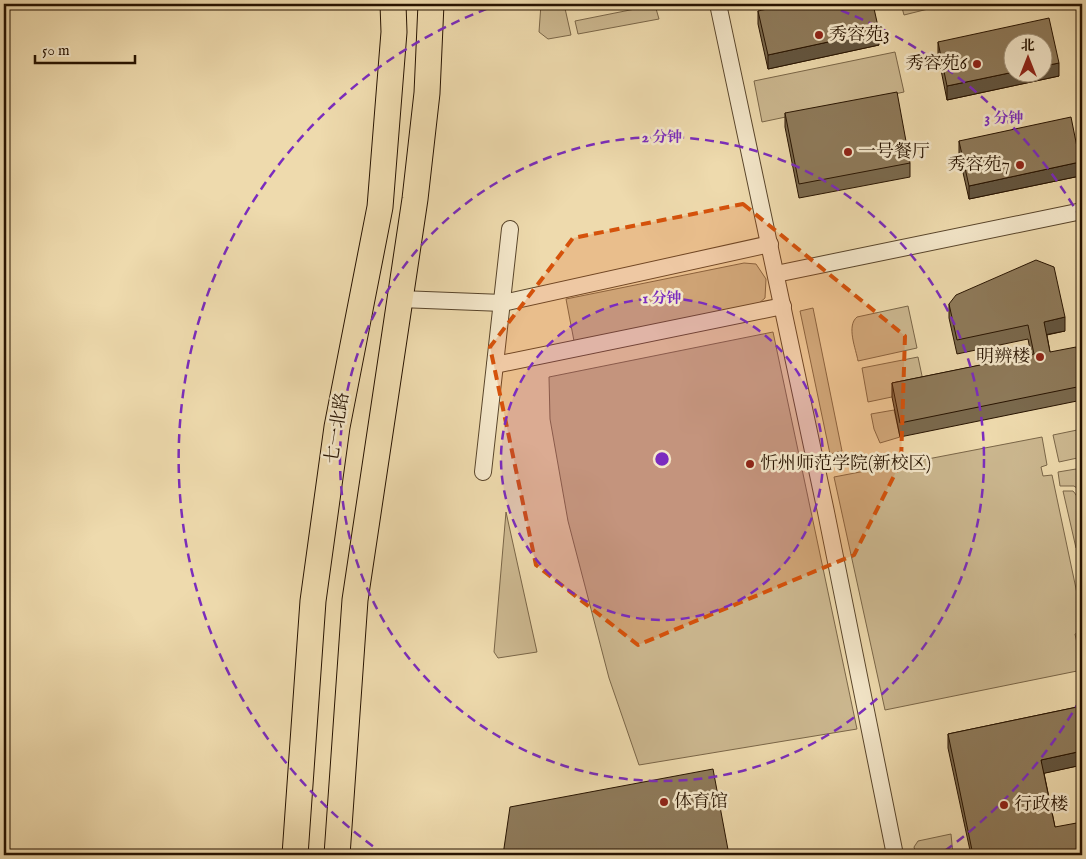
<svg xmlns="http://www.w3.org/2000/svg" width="1086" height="859" font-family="'IM FELL English','Noto Serif SC',serif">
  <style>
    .green { fill: #ccb890; stroke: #7a6648 }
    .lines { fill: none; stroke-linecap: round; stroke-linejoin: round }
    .minor-casing { stroke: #59452b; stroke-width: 18 }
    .primary-casing { stroke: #271300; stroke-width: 27 }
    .minor { stroke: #f4e7ca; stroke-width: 16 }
    .primary { stroke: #eedaad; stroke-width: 25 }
    .wall { fill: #7a694d; stroke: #271300 }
    .shaded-wall { fill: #63553f; stroke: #271300 }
    .building { fill: #8e7a5a; stroke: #271300 }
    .marked { fill: #d5520b; fill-opacity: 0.2; stroke: #d5520b; stroke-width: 4; stroke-dasharray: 10 6; stroke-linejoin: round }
    .ring { fill: none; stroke: #7b2cbf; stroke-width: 2.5; stroke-dasharray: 9 6 }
    .poi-dot { fill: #8f2418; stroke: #f4e7ca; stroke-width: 2 }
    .labels { text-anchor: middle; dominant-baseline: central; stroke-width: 5; stroke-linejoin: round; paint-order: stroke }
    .poi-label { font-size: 18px; fill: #271300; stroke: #f4e7ca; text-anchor: start }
    .street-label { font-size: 18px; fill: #271300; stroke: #f4e7ca }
    .centre { fill: #7b2cbf; stroke: #f4e7ca; stroke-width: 2.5 }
    .ring-label { font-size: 15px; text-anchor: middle; font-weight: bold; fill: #7b2cbf; stroke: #f4e7ca; stroke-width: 5; stroke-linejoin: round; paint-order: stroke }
  </style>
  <rect width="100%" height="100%" fill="#eedaad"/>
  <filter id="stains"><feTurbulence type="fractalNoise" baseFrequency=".004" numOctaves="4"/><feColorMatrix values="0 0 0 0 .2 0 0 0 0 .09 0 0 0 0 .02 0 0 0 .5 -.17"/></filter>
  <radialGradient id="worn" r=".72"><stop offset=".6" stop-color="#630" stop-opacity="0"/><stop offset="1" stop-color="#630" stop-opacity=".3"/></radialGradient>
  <g class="green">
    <path d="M541,4H564L571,35L548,39L539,32Z"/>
    <path d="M901,4H931L932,8L904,15Z"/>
    <path d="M655,5L659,19L578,34L575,21Z"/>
    <path d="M895,52L904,92L762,122L754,81Z"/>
    <path d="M744,263L756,264L766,279L765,298L758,304L574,341L566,299Z"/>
    <path d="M908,306L917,348L858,361C856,349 846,326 857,317Z"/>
    <path d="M813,308L842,451L830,454L800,311Z"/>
    <path d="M773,332L857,729L639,765L609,678L568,521L550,419L549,377Z"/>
    <path d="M918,357L925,390L868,402L862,368Z"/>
    <path d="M894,410L900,437L880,443L874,429L871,414Z"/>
    <path d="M1082,429V457L1059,462L1053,435Z"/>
    <path d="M1042,437L1047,465L1041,467L1043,476L1052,475L1082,617V632L1075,634L1077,643H1082V670L885,710L834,477Z"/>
    <path d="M1082,468V492L1074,486H1060L1058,472Z"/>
    <path d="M1063,491H1073C1086,505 1082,530 1082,547L1076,548Z"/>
    <path d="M506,512L537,652L498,658L494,652Z"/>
    <path d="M951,834L953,855H916L914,847L918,841Z"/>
  </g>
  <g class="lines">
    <g class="minor-casing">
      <g id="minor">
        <path d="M718,4L826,512L895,855"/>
        <path d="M776,274L1082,211"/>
        <path d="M400,299L503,303L770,244"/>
        <path d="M495,365L783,306"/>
        <path d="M483,472L510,229"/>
      </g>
    </g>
    <g class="primary-casing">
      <g id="primary">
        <path d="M295,855L313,601L337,427L380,207L394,32L393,4"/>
        <path d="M337,855L355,600L415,199L427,93L431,4"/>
      </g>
    </g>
    <use href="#minor" class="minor"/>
    <use href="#primary" class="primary"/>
  </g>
  <g class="wall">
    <path d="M758,11L879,45L768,69L758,24Z"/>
    <path d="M938,42L1059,76L947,100L938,55Z"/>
    <path d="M785,113L910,163V177L799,198L785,127Z"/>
    <path d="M959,141L1080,176L969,199L959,155Z"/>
    <path d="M949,304L1065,331L1047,335L1050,352L1082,377V400L900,437L892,397V383L1031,355L1028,339L957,354L949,318Z"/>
    <path d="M1082,484V515L1078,496V485Z"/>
    <path d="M1082,706V765L1044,773L1055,827L1082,855H971L948,748V734Z"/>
  </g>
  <g class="shaded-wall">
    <path d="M879,31V45L768,69V55Z"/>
    <path d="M1059,63V76L947,100V86L1014,72H1044V66Z"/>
    <path d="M1080,162V176L969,199V186Z"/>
    <path d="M1065,317V331L1044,335V322Z"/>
    <path d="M1082,751V765L1041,774V760Z"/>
  </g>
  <g class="building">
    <path d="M790,4H873L879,31L768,55L758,11Z"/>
    <path d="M1049,18L1059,63L1044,66V42H1014V72L947,86L938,42Z"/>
    <path d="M897,92L910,163L799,184L785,113Z"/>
    <path d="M1071,117L1080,162L969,186L959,141Z"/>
    <path d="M1036,260L1054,267L1065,317L1044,322L1050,352L1076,347L1082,377V386L900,423L892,383L1034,354L1028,325L957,340L949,304L956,295Z"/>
    <path d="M1082,484V505L1078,485Z"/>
    <path d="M1082,706V751L1041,760L1055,827L1082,822V855H973L948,734Z"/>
    <path d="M713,769L729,855H503L510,807Z"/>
  </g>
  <path class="marked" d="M743,204L905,336L901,462L854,555L638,645L536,565L490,347L573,238Z"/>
  <circle cx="662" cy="459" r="161" fill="#7b2cbf" fill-opacity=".12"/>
  <g class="ring">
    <circle cx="662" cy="459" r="161"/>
    <circle cx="662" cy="459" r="322"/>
    <path d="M1080 700A483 483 0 0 1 939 855M385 855A483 483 0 0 1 497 5M827 5A483 483 0 0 1 1080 217"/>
  </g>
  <g class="poi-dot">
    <circle cx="819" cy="35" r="5"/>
    <circle cx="977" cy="64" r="5"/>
    <circle cx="848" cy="152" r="5"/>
    <circle cx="1020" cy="165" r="5"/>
    <circle cx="1040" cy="357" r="5"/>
    <circle cx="750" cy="464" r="5"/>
    <circle cx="664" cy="802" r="5"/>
    <circle cx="1004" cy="805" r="5"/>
  </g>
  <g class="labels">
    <g class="poi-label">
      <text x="829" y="35">秀容苑3</text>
      <text x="967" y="64" text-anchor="end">秀容苑6</text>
      <text x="858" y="152">一号餐厅</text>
      <text x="1010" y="165" text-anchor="end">秀容苑7</text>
      <text x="1030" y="357" text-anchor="end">明辨楼</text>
      <text x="760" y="464">忻州师范学院(新校区)</text>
      <text x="674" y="802">体育馆</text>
      <text x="1014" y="805">行政楼</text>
    </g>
    <g class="street-label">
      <text transform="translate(338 428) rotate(-81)">七一北路</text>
    </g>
  </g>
  <circle cx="662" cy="459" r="8" class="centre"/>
  <g class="ring-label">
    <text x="1004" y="123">3 分钟</text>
    <text x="662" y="142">2 分钟</text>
    <text x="662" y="303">1 分钟</text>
  </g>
  <rect width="1086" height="859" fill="none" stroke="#eedaad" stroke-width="20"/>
  <rect x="5" y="5" width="1076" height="849" fill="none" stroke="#271300" stroke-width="2.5"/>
  <rect x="10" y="10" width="1066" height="839" fill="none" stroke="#271300"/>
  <g transform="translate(1028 58)"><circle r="24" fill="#f4e7ca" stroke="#a29279"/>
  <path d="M0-4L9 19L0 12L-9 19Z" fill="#8f2418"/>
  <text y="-8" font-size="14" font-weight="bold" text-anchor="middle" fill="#271300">北</text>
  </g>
  <path d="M35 55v8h100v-8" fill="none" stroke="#271300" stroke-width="2.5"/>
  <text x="42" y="55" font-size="15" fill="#271300" stroke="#f4e7ca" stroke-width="4" paint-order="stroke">50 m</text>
  <rect width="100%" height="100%" filter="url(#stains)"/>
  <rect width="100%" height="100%" fill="url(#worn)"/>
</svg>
